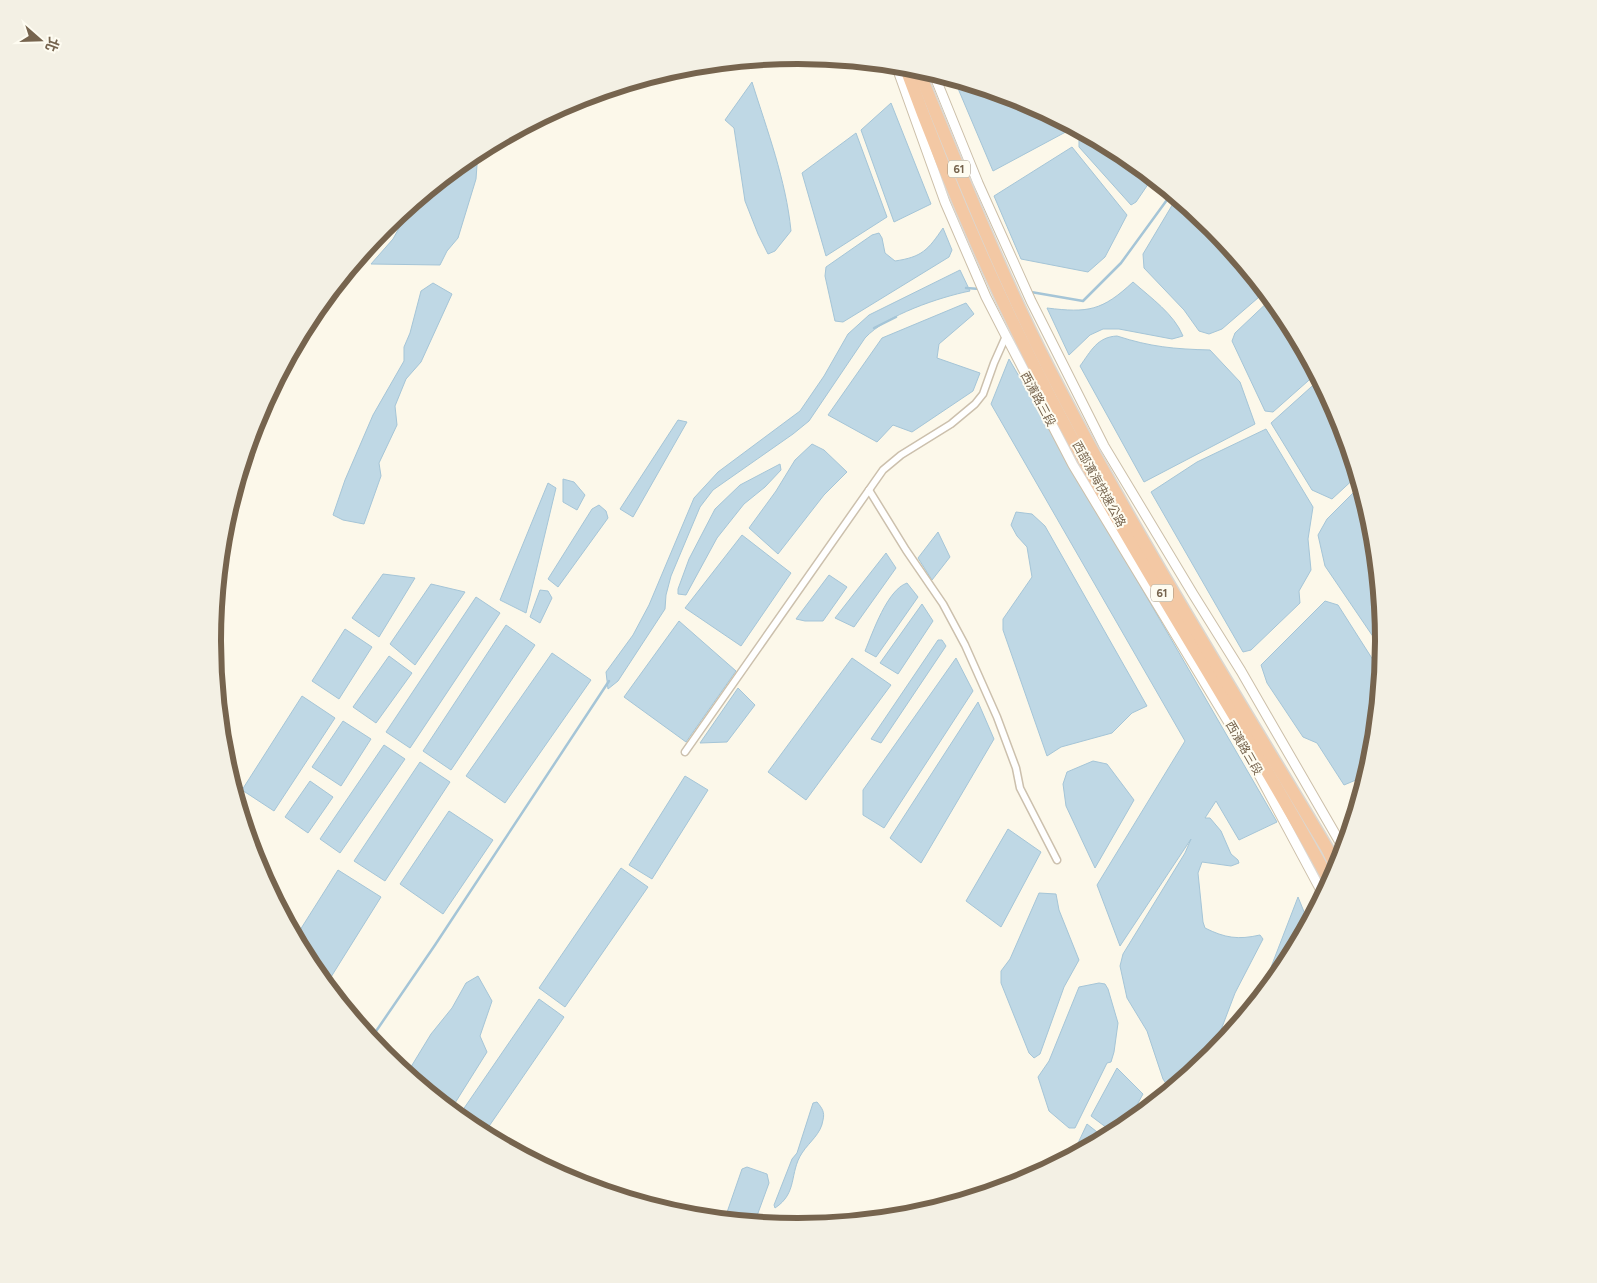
<svg xmlns="http://www.w3.org/2000/svg" width="1597" height="1283" font-family="Figtree,'Noto Sans TC',sans-serif">
  <style>
    .water { fill: #bfd8e5; stroke: #a5c5d7 }
    .lines { fill: none; stroke-linecap: round; stroke-linejoin: round }
    .stream { stroke: #a5c5d7; stroke-width: 2.5 }
    .canal { stroke: #bfd8e5; stroke-width: 9 }
    .street-casing { stroke: #ccc0ad; stroke-width: 9 }
    .secondary-casing { stroke: #ccbfa9; stroke-width: 11 }
    .highway-casing { stroke: #dbd7d1; stroke-width: 15 }
    .street { stroke: #fff; stroke-width: 6 }
    .secondary { stroke: #fff; stroke-width: 9 }
    .highway { stroke: #f3c8a4; stroke-width: 12 }
    .labels { text-anchor: middle; dominant-baseline: central; stroke-width: 4; stroke-linejoin: round; paint-order: stroke }
    .shield { fill: #fefcf1; stroke: #9f927f; stroke-width: 1 }
    .shield-label { font-size: 11px; font-weight: bold; fill: #76644e }
    .street-label { font-size: 12px; fill: #76644e; stroke: #fefcf1 }
    .rim { fill: none; stroke: #76644e; stroke-width: 6 }
  </style>
  <rect width="100%" height="100%" fill="#fcf8ea"/>
  <g class="water">
    <path d="M954,79L1023,100L1075,127L993,171Z"/>
    <path d="M752,82C767,130 786,180 791,231L775,251L768,254L758,234L745,201L734,128L725,120Z"/>
    <path d="M891,103L931,204L894,222L861,130Z"/>
    <path d="M1083,132L1125,154L1153,177L1136,202L1131,205L1079,147V135Z"/>
    <path d="M856,133L887,217L826,256L802,173Z"/>
    <path d="M1072,147L1127,215L1105,257L1088,272L1021,259L994,196Z"/>
    <path d="M478,151L476,179L458,238L447,251L440,265L371,264L393,239L413,203Z"/>
    <path d="M1177,197L1213,227L1266,291L1222,329L1209,334L1199,331L1184,310L1144,268L1143,254Z"/>
    <path d="M943,228L952,250L949,257L843,322L835,321L825,276L826,267L872,235L879,233L882,238L885,253L895,261C922,257 928,250 943,228Z"/>
    <path d="M960,270L970,291C940,297 886,315 865,338L809,421L793,434L713,490L700,507L671,576L666,595L665,609L618,681L608,689L606,672L633,635L649,605L694,498L718,472L800,411L824,376L848,334L869,315Z"/>
    <path d="M1133,282C1151,298 1174,314 1183,336L1172,339L1119,329H1103L1090,335L1069,355L1047,308C1088,313 1102,311 1133,282Z"/>
    <path d="M433,283L452,294L421,362L406,379L395,406L397,425L379,463L381,476L364,524L343,520L333,515L345,480L373,415L404,361V347L410,333L421,291Z"/>
    <path d="M1272,298L1286,316L1317,373L1273,412L1265,411L1232,341L1235,333Z"/>
    <path d="M966,303L974,314L939,344L937,358L980,373L973,391L912,432L893,425L877,442L828,415L882,338Z"/>
    <path d="M1117,336C1151,347 1174,349 1210,350L1240,382L1255,424L1144,482L1080,366C1091,351 1097,337 1117,336Z"/>
    <path d="M1009,359L1277,822L1239,840L1216,801L1205,818H1210L1221,831L1231,854L1238,860L1239,863L1231,866L1202,862L1198,873L1203,922L1205,928C1225,938 1238,940 1260,935L1263,939L1235,993L1210,1059L1171,1091L1163,1079L1147,1031L1127,998L1120,966L1123,954L1185,853L1191,839L1120,946L1097,885L1185,741L991,404Z"/>
    <path d="M1320,379L1340,417L1358,475L1332,499L1312,490L1271,423Z"/>
    <path d="M678,420L687,422L633,517L620,509Z"/>
    <path d="M1266,429L1313,507L1308,539L1311,570L1299,591L1300,603L1251,650L1243,652L1151,492L1197,462Z"/>
    <path d="M812,444L824,450L847,472L824,495L778,554L749,528L776,491L795,460Z"/>
    <path d="M780,464L781,470L765,487L744,504L717,538L686,595L678,594V589L689,559L715,509L740,485Z"/>
    <path d="M563,479L574,482L585,495L577,510L563,502Z"/>
    <path d="M548,483L556,488L526,613L500,600Z"/>
    <path d="M1361,485L1374,527L1384,631L1374,638L1325,566L1318,535L1327,519Z"/>
    <path d="M599,505L606,511L608,518L558,587L548,579L592,509Z"/>
    <path d="M1016,512L1032,514L1045,526L1147,706L1132,713L1112,733L1061,747L1047,756L1003,630V619L1032,577L1027,547L1017,536L1011,525Z"/>
    <path d="M938,532L950,557L932,580L918,558Z"/>
    <path d="M742,535L791,573L741,646L685,608Z"/>
    <path d="M886,553L896,568L854,627L835,618Z"/>
    <path d="M383,574L415,578L379,637L352,618Z"/>
    <path d="M829,575L847,587L823,621H805L796,619Z"/>
    <path d="M907,583L918,597L876,657L865,651C873,632 887,590 907,583Z"/>
    <path d="M431,584L465,592L415,665L390,644Z"/>
    <path d="M540,590L548,591L552,598L540,623L530,617Z"/>
    <path d="M476,597L500,613L410,748L386,732Z"/>
    <path d="M1325,601L1338,605L1382,674L1374,756L1368,775L1344,785L1317,743L1303,737L1267,683L1261,665Z"/>
    <path d="M922,604L933,621L898,674L880,663Z"/>
    <path d="M679,621L736,671L686,742L624,697Z"/>
    <path d="M506,625L535,645L451,770L423,751Z"/>
    <path d="M345,629L372,647L339,699L312,681Z"/>
    <path d="M938,640H942L946,646L881,743L871,739Z"/>
    <path d="M552,653L591,680L505,803L466,776Z"/>
    <path d="M389,656L412,673L376,723L353,707Z"/>
    <path d="M852,658L891,685L806,800L768,772Z"/>
    <path d="M956,658L973,691L884,828L863,815V790Z"/>
    <path d="M738,688L755,705L727,742L700,743Z"/>
    <path d="M302,696L335,718L274,811L242,790Z"/>
    <path d="M978,702L994,739L921,863L890,838Z"/>
    <path d="M343,721L371,739L341,786L312,767Z"/>
    <path d="M384,745L405,759L340,853L320,839Z"/>
    <path d="M1093,761L1107,764L1134,800L1095,868L1066,806L1063,784L1067,772Z"/>
    <path d="M420,762L450,782L385,881L354,861Z"/>
    <path d="M685,776L708,790L652,879L629,865Z"/>
    <path d="M310,781L333,797L308,833L285,817Z"/>
    <path d="M449,811L493,840L443,914L400,884Z"/>
    <path d="M1008,829L1041,852L1001,927L966,901Z"/>
    <path d="M621,868L648,887L565,1007L539,988Z"/>
    <path d="M338,870L381,897L326,985L311,967L295,938Z"/>
    <path d="M1039,893L1056,894L1059,910L1079,960L1064,987L1040,1054L1034,1058L1029,1053L1001,983V971L1010,959Z"/>
    <path d="M1298,897L1309,924L1286,968L1258,1001Z"/>
    <path d="M478,976L492,1001L480,1036L487,1052L450,1111L406,1075L431,1034L452,1008L466,983Z"/>
    <path d="M1099,983L1105,984L1108,989L1118,1023L1114,1052L1111,1062L1107,1063L1075,1128H1069L1049,1111L1038,1077L1049,1061L1079,987Z"/>
    <path d="M539,999L564,1017L483,1135L472,1129L458,1117Z"/>
    <path d="M1117,1068L1143,1094L1123,1130L1115,1134L1091,1116Z"/>
    <path d="M817,1102C822,1108 825,1112 823,1120C821,1134 810,1141 802,1153C789,1173 798,1193 775,1208L774,1205L792,1159L797,1153L813,1103Z"/>
    <path d="M1087,1124L1106,1139L1071,1158Z"/>
    <path d="M747,1167L767,1174L769,1183L754,1224L724,1221L742,1169Z"/>
  </g>
  <g class="lines">
    <g class="stream">
      <path d="M966,288L980,289"/>
      <path d="M1031,292L1083,301L1121,263L1172,193"/>
      <path d="M874,328L896,317"/>
      <path d="M370,1040L435,945L609,681"/>
    </g>
    <path class="canal" d="M1350,820L1355,817"/>
    <g class="street-casing">
      <g id="street">
        <path d="M869,490L906,550L943,604L965,645L997,717L1016,768L1020,788L1057,860"/>
        <path d="M685,752L883,470L901,455L951,424L975,404L983,394L994,363L1006,336"/>
      </g>
    </g>
    <g class="secondary-casing">
      <g id="secondary">
        <path d="M896,65L945,202L986,297L1006,336L1073,465L1249,756L1324,896"/>
        <path d="M933,72L978,183L1031,301L1104,446L1193,594L1241,671L1345,851"/>
      </g>
    </g>
    <g class="highway-casing">
      <g id="highway">
        <path d="M905,66C958,211 1022,352 1099,487C1174,620 1258,749 1331,884"/>
        <path d="M917,67C959,169 999,271 1049,369C1133,533 1233,691 1328,850L1338,871"/>
      </g>
    </g>
    <use href="#street" class="street"/>
    <use href="#secondary" class="secondary"/>
    <use href="#highway" class="highway"/>
  </g>
  <g class="labels">
    <g class="shield">
      <rect x="948" y="160.5" width="22" height="17" rx="4"/>
      <rect x="1151" y="584.5" width="22" height="17" rx="4"/>
    </g>
    <g class="shield-label">
      <text x="959" y="169">61</text>
      <text x="1162" y="593">61</text>
    </g>
    <g class="street-label">
      <text transform="translate(1038 399) rotate(62)">西濱路三段</text>
      <text transform="translate(1099 484) rotate(61)">西部濱海快速公路</text>
      <text transform="translate(1244 748) rotate(60)">西濱路三段</text>
    </g>
  </g>
  <path d="M0 0H1597V1283H0ZM221 641a577 577 0 1 1 1154 0a577 577 0 1 1-1154 0Z" fill="#f3f0e4" fill-rule="evenodd"/>
  <path class="rim" d="M221 641a577 577 0 1 1 1154 0a577 577 0 1 1-1154 0Z"/>
  <g transform="translate(40 40) rotate(110)" stroke="#fefcf1" stroke-width="4" paint-order="stroke">
  <path d="M0-4L9 19L0 12L-9 19Z" fill="#76644e"/>
  <text y="-8" font-size="14" font-weight="bold" text-anchor="middle" fill="#76644e">北</text>
  </g>
</svg>
